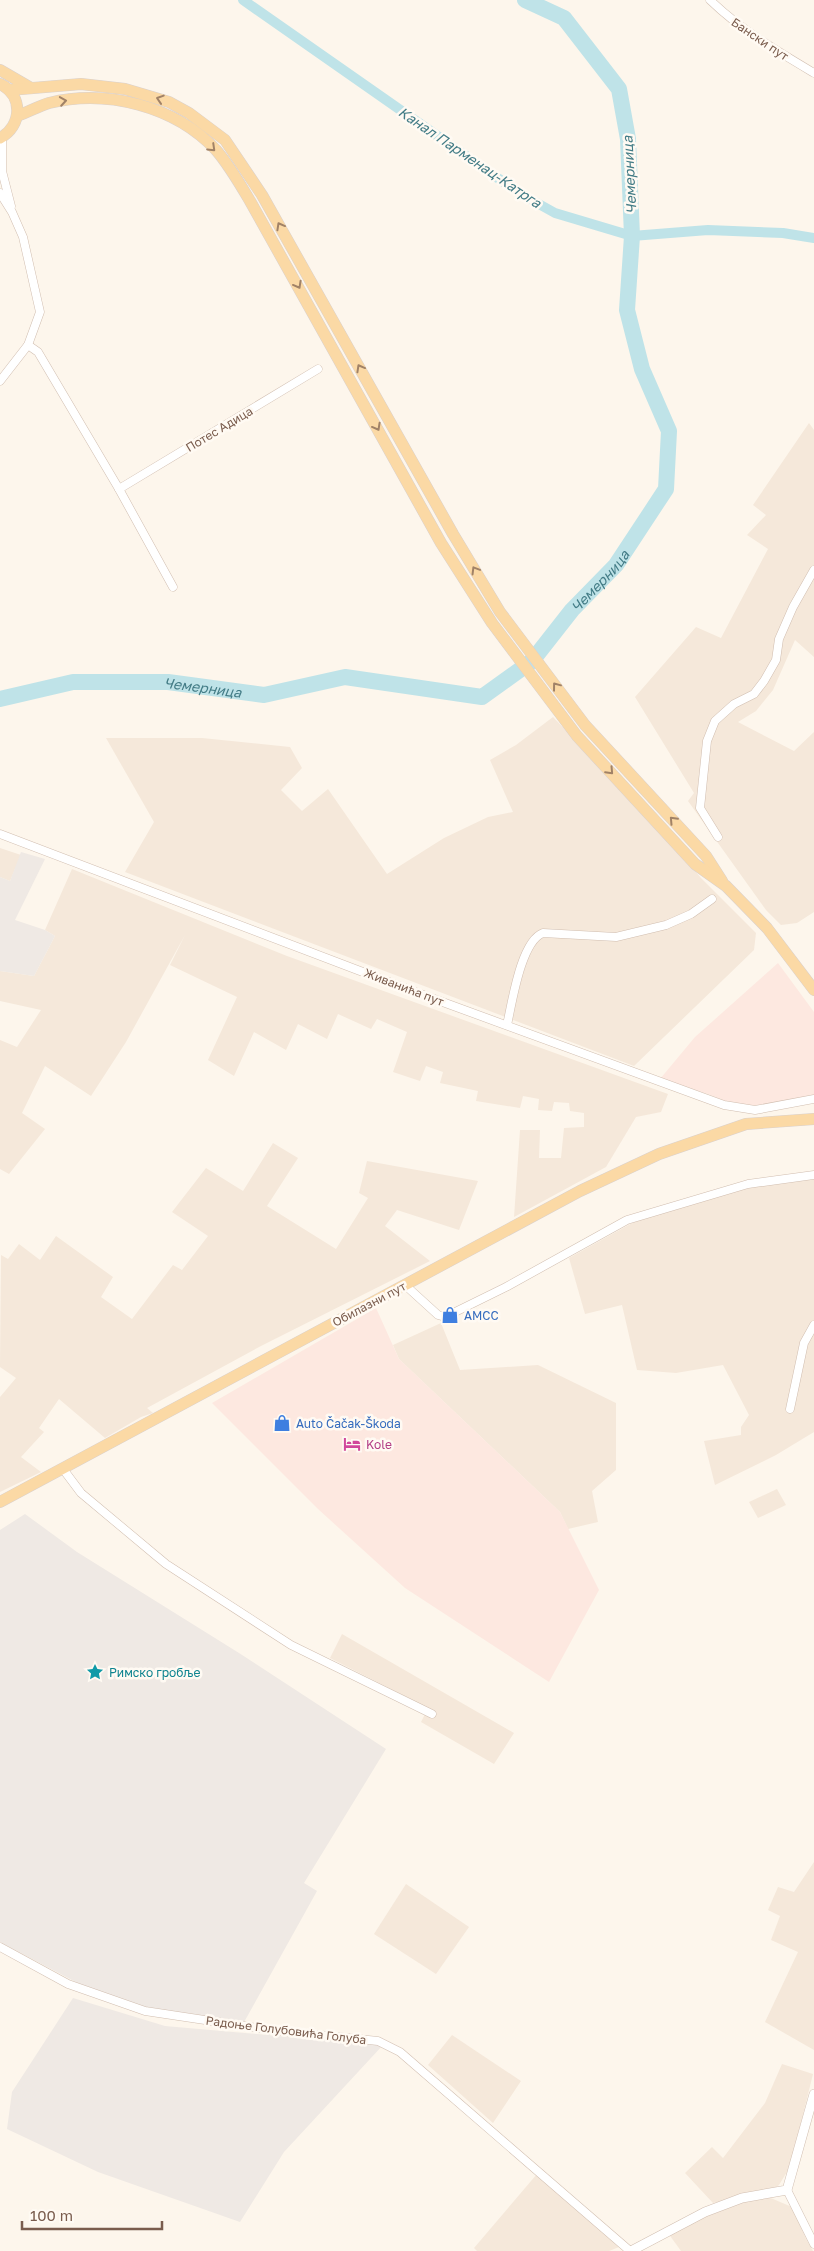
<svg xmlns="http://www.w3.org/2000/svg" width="814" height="2251" font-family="'Golos Text',sans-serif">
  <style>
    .residential { fill: #f5e8da }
    .commercial { fill: #fde8e0 }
    .industrial { fill: #efe9e4 }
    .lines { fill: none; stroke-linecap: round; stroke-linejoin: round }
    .canal { stroke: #bfe3e8; stroke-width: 10 }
    .river { stroke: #bfe3e8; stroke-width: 16 }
    .minor-casing { stroke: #d1beb0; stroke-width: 9 }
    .tertiary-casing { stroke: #d1beb0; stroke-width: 10 }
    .primary-casing { stroke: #dad1cd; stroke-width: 12 }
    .minor { stroke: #fff; stroke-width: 8 }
    .tertiary { stroke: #fff; stroke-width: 9 }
    .primary { stroke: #fbd9a5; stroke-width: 11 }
    .oneway { stroke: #a18267 }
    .labels { text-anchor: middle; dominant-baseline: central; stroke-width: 5; stroke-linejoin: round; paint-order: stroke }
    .street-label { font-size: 12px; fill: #7a5c4d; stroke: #fffaf3 }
    .shop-label { font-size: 12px; fill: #366cbe; stroke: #fffaf3; text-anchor: start }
    .hotel-label { font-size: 12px; fill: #b23c85; stroke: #fffaf3; text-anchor: start }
    .culture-label { font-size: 12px; fill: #0d838f; stroke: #fffaf3; text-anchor: start }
    .water-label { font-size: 14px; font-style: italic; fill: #437c86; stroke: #fffaf3 }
  </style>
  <rect width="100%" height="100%" fill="#fdf6ec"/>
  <g class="residential">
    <path d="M809,423L814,430V657L795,640L773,690L756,711L738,722L794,751L814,732V912L797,923L781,925L766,910L688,801L694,793L635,697L696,627L721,638L768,549L747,535L766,515L753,505Z"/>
    <path d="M553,717L658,827L701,878L756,933L754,950L634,1066L125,872L154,822L106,738H202L290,747L302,768L281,790L302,811L328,789L387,874L444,838L488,817L513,812L490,760L516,745Z"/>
    <path d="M0,848L21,855L10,881L0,877Z"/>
    <path d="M72,869L287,956L668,1094L661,1112L636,1117L606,1167L514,1217L520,1130H540L539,1158H561L564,1128L584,1127V1113L570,1111L569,1103L554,1102L552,1111L538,1110L539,1099L523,1096L520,1108L476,1101L478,1091L440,1083L443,1072L426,1066L420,1081L393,1072L407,1032L377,1019L371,1029L338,1014L327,1039L298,1024L286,1050L254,1032L234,1076L208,1060L237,997L170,965L185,935L126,1042L91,1096L45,1066L22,1113L45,1129L9,1174L0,1169V1040L17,1047L41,1010L0,1001V971L34,976L55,936L45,930Z"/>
    <path d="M273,1143L298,1158L267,1206L336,1249L368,1198L359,1193L367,1161L478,1181L459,1230L397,1210L385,1226L430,1261L261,1346L147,1408L153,1413L141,1417L105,1438L59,1399L39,1428L44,1432L21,1457L41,1472L0,1492V1397L16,1378L0,1367L1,1255L8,1259L19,1244L40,1260L56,1236L113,1277L101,1297L132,1319L173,1265L182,1270L208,1236L172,1212L206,1168L243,1191Z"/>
    <path d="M814,1179V1432L776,1455L715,1485L704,1441L741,1435V1427L749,1415L723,1365L676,1373L637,1370L622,1305L585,1314L569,1258L634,1222L729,1192L775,1183Z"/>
    <path d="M441,1323L460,1370L538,1365L616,1403V1470L592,1491L598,1522L568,1529L560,1512L399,1359L393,1345Z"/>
    <path d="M777,1489L786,1505L758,1518L749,1502Z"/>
    <path d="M342,1634L514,1733L494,1764L421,1722L428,1708L330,1658Z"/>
    <path d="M814,1862V2050L765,2022L798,1952L771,1940L780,1916L768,1910L778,1887L794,1892Z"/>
    <path d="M406,1884L469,1927L436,1974L374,1934Z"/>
    <path d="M452,2035L521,2081L493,2123L428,2065Z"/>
    <path d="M782,2064L813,2074L790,2167L779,2185L772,2190L713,2203L685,2173L712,2147L723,2158L765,2103Z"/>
    <path d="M537,2174L559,2192L619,2247L609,2251H477L474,2248Z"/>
    <path d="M766,2196L792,2207L806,2239L813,2251H681L668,2233L727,2204Z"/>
  </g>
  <g class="commercial">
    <path d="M778,963L814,1012V1097L765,1108L727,1102L708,1094L660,1079L695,1037Z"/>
    <path d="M376,1308L399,1359L560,1512L599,1590L549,1682L405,1588L318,1509L212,1403Z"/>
  </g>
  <g class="industrial">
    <path d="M21,852L45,859L15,920L45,930L55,936L34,976L0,971V877L10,881Z"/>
    <path d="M25,1514L77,1552L239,1653L386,1749L304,1883L317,1891L243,2024L167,2016L87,1988L0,1942V1530Z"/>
    <path d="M73,1998L165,2026L383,2045L284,2152L240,2222L98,2172L7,2129L12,2092Z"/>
  </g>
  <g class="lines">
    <path class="canal" d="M243,0L519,193L555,213L632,236L708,230L783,233L814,238"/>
    <path class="river" id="s1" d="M0,699L73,682H168L264,695L345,677L482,697L532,661L572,610L616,565L666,489L669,431L642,369L627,310L632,236L628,139L619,89L564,18L525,0"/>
    <g class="minor-casing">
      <g id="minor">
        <path d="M710,0C741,30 777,51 814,73"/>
        <path d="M2,138V171L11,206"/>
        <path d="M0,193L12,212L23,237L40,312L28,345L0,381"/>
        <path d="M28,345L38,352L119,489L173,587"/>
        <path d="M119,489L318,369"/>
        <path d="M0,834L418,993L724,1105L755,1110L814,1099"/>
        <path d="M718,837L700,808L707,741L715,721L734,704L754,694L764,681L776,660L779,639L793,607L814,570"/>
        <path d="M507,1025C512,1003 521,941 543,933L616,937L666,925L691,914L712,899"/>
        <path d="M405,1285L438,1315L445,1317L506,1287L627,1220L748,1184L814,1175"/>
        <path d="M790,1409L804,1343L814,1325"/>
        <path d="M63,1469L81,1493L166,1564L291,1645L432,1714"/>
        <path d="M0,1947L68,1984L145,2011L271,2030L378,2041L400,2052L630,2251"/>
        <path d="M787,2190L814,2244"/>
      </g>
    </g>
    <g class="tertiary-casing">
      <path id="tertiary" d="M631,2251L705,2212L742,2198L787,2190L814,2094"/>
    </g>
    <g class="primary-casing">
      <g id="primary">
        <path d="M0,70L31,88"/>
        <path d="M0,84C24,95 22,127 0,138"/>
        <path d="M9,90L81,84L125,89L169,102L189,113L225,140L262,195L453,534L500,612L585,725L706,856L722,881"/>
        <path d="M17,116C28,112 39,106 49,103C107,89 175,106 216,150C229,165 240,184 250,201L441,543L492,623L577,736L695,864L726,886L767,928L814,990"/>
        <path d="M0,1502L580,1191L659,1154L746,1124L814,1119"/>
      </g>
    </g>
    <use href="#minor" class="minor"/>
    <use href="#tertiary" class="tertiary"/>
    <use href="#primary" class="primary"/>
  </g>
  <defs><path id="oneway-chevron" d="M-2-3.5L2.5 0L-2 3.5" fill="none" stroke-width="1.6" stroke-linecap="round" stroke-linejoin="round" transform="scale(1.25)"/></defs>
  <g class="oneway">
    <use href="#oneway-chevron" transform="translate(160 99) rotate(-162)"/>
    <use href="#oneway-chevron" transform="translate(63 101) rotate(-9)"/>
    <use href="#oneway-chevron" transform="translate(212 148) rotate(44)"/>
    <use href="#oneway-chevron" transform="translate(280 226) rotate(-119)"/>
    <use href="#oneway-chevron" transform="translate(298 285) rotate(61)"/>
    <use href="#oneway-chevron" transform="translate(360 368) rotate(-119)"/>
    <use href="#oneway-chevron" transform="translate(377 427) rotate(61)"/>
    <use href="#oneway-chevron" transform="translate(475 570) rotate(-121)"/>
    <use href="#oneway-chevron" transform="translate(556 686) rotate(-127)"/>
    <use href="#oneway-chevron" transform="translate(610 771) rotate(47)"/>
    <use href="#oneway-chevron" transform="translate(673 820) rotate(-133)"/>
  </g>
  <defs>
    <g id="shop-bare" transform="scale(1.35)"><path d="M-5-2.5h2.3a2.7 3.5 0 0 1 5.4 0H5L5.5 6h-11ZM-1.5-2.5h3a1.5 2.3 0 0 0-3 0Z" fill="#3f7fe0" stroke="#fffaf3" stroke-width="2.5" paint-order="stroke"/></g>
    <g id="hotel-bare" transform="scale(1.35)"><path d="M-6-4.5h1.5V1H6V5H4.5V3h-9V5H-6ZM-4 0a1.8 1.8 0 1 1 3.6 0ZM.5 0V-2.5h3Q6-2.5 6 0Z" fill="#d1479c" stroke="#fffaf3" stroke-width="2.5" paint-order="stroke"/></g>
    <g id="sight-bare" transform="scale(1.35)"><path d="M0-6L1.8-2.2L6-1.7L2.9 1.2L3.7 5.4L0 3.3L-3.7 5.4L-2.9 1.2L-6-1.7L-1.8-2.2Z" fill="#0f9aa8" stroke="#fffaf3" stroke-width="2.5" paint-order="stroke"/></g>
  </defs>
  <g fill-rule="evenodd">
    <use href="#shop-bare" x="450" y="1315"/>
    <use href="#shop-bare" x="282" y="1423"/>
    <use href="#hotel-bare" x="352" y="1444"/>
    <use href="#sight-bare" x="95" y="1672"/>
  </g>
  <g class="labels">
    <g class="street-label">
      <text transform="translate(760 39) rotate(34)">Бански пут</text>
      <text transform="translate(219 429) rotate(-31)">Потес Адица</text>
      <text transform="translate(404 987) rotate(21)">Живанића пут</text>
      <text transform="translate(369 1304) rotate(-28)">Обилазни пут</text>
      <text transform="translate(286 2030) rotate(7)">Радоње Голубовића Голуба</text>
    </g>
    <g class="shop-label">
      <text x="464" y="1315">АМСС</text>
      <text x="296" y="1423">Auto Čačak-Škoda</text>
    </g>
    <g class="hotel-label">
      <text x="366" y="1444">Kole</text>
    </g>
    <g class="culture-label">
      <text x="109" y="1672">Римско гробље</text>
    </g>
    <g class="water-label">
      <text transform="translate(470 157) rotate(34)">Канал Парменац-Катрга</text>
      <text transform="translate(629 175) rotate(-93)">Чемерница</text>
      <text stroke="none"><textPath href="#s1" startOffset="655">Чемерница</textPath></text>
      <text stroke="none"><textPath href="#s1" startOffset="205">Чемерница</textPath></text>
    </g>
  </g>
  <path d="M22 2221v8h140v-8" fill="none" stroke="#7a5c4d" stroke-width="2.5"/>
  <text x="30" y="2221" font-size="15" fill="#7a5c4d" stroke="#fffaf3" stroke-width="4" paint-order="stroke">100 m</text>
</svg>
